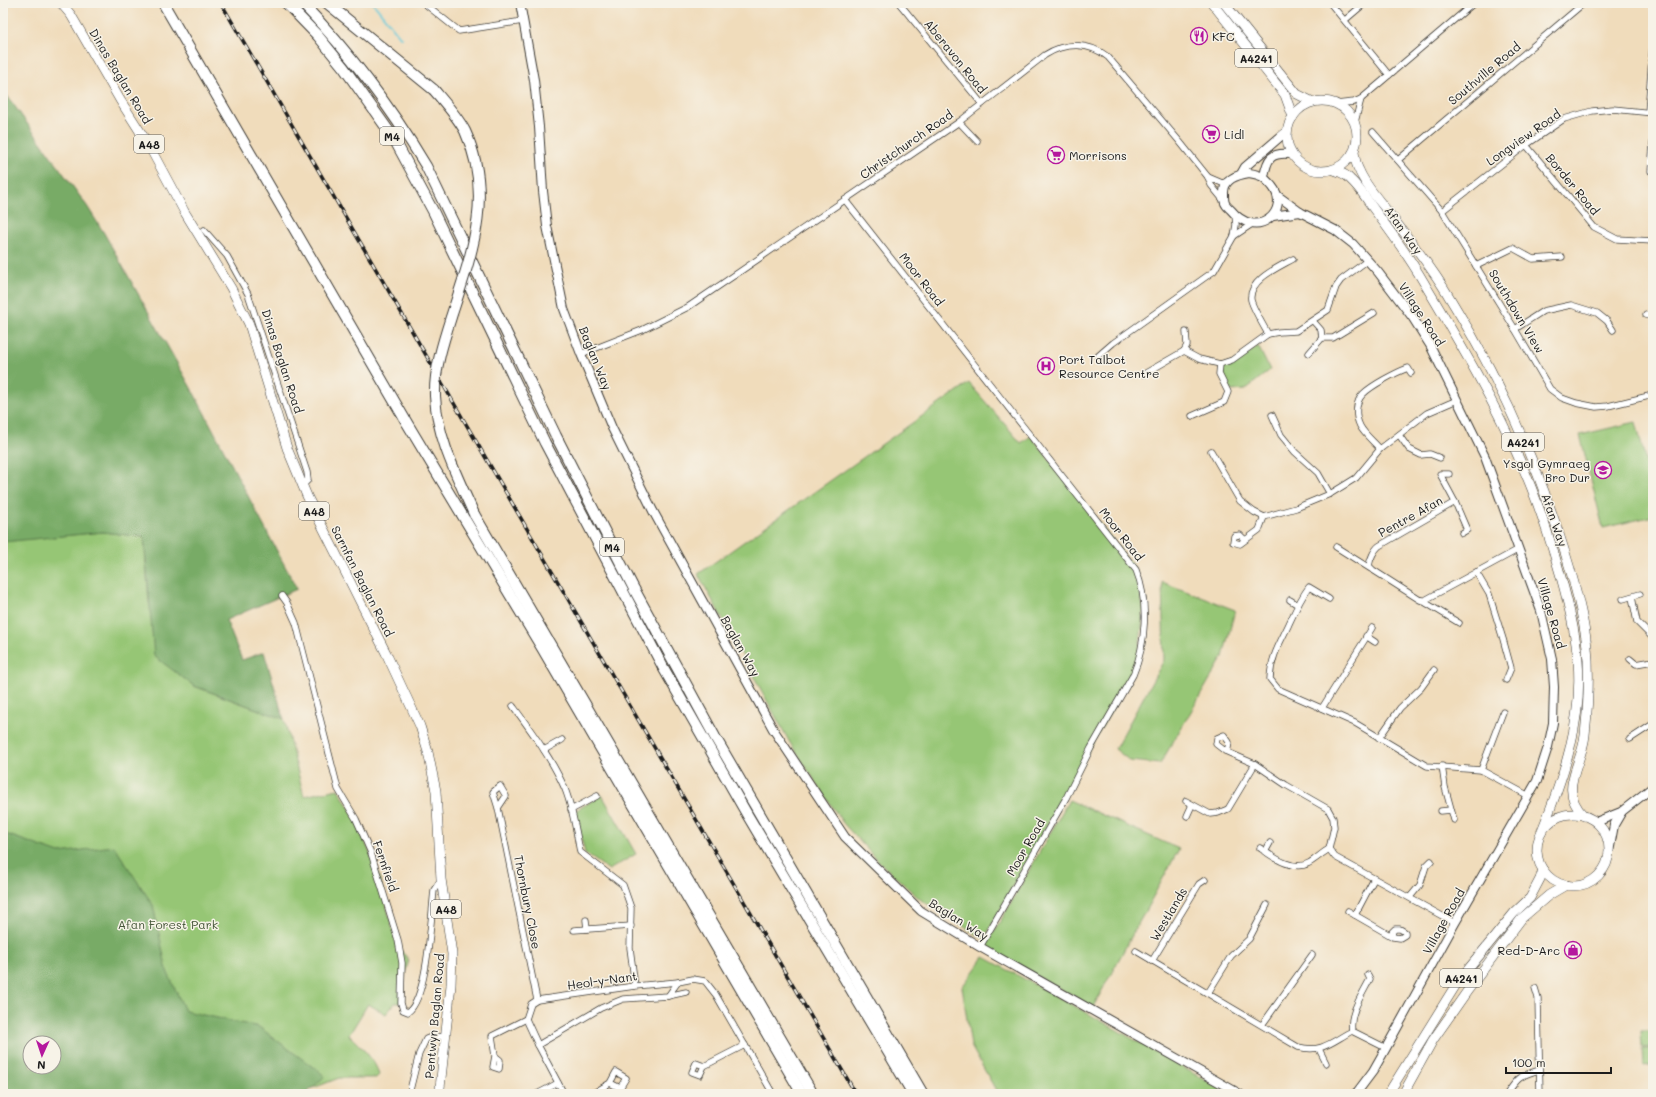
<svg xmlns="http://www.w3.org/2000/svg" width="1656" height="1097" font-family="Mali,sans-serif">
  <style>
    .green { fill: #96c675; stroke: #597148; fill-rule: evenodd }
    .forest { fill: #78ab66; stroke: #4a6441; fill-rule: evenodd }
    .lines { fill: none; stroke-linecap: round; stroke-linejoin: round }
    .stream { stroke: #5ec8d9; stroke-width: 2 }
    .street-casing { stroke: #3c3934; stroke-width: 7 }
    .secondary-casing { stroke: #3c3934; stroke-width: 10 }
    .primary-casing { stroke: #3c3934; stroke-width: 10 }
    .highway-casing { stroke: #3c3934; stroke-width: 12 }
    .street { stroke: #fff; stroke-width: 5.5 }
    .secondary { stroke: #fff; stroke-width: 8 }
    .primary { stroke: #fff; stroke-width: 9 }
    .highway { stroke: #fff; stroke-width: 10 }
    .rail-casing { stroke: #1c1c1c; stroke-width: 3.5 }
    .rail { stroke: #f7f3e8; stroke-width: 2; stroke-dasharray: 6; stroke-linecap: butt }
    .highway-bridge-casing { stroke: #3c3934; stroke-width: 12; stroke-linecap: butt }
    .highway-bridge { stroke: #fff; stroke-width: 10 }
    .labels { text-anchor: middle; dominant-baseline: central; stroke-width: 3; stroke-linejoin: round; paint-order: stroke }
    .shield { fill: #f7f3e8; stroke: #5e5c59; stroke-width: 1 }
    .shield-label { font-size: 11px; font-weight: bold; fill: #1c1c1c }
    .poi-label { font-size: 12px; fill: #1c1c1c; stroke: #f7f3e8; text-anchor: start }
    .street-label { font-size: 12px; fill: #1c1c1c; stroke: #f7f3e8 }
    .park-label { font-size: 12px; fill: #47583b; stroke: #f7f3e8 }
  </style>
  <rect width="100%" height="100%" fill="#f7f3e8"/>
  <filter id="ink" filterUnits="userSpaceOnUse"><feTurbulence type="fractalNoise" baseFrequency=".025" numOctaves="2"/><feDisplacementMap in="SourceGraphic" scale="8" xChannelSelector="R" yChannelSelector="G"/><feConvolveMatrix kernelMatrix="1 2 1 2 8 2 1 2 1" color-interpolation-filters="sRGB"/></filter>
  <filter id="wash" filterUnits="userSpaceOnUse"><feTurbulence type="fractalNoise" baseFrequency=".012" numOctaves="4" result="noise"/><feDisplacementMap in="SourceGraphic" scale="16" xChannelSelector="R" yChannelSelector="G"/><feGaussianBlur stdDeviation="0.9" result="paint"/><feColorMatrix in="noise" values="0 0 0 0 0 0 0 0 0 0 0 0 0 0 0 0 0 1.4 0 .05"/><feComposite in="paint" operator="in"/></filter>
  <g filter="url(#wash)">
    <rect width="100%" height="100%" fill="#f0dcbb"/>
    <g class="green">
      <path d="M1258,346L1270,370L1245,390L1231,391L1223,375V366L1235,363Z"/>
      <path d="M969,383L1021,443L1031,436L1136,570L1144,612L1137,664L984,939L921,900L877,860L843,823L790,743L698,574Z"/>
      <path d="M1636,422L1653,490V516L1603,528L1580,435Z"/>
      <path d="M3,467L60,536L103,532L144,537L149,603L194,686L284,719L304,796L338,789L356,819L378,873L397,946L409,960L402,984L401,1003H395L386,1014L368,1004L349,1035C360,1046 376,1060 379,1075L376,1078H339L298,1094H3ZM30,1043H54V1067H30Z"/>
      <path d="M1162,582L1235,610L1223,657L1160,764L1130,761L1115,749L1164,660Z"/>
      <path d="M602,795L636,854L609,870L585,853L575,811Z"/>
      <path d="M1069,800L1179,849L1093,1007L984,947L1004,915Z"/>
      <path d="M984,957L1089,1014L1226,1092L1225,1094H998L971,1046L962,987Z"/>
      <path d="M1641,1031H1653V1047L1642,1048Z"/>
      <path d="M1642,1049H1653V1065L1643,1066Z"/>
    </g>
    <g class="forest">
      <path d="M3,90L87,206L104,233L195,395L297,589L226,620L242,660L264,652L284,719L194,686L154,656L144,537L103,532L3,542Z"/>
      <path d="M3,833L59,853L114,846L153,905L167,971L185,1011L259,1027L325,1076L306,1094H3ZM30,1043H54V1067H30Z"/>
    </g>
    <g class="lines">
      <path class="stream" d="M373,3L401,38"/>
    </g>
  </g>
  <g filter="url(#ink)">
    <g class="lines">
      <g class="street-casing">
        <g id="street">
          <path d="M424,3L459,31L523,21"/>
          <path d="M899,3L982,104"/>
          <path d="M1330,3L1389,75"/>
          <path d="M1345,20L1365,3"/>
          <path d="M1336,104L1354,102L1361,99L1474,3"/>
          <path d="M1648,112L1653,42"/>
          <path d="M959,122L977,141"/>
          <path d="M1355,122L1361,99"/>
          <path d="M1373,132L1442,211L1515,329L1550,389L1562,398L1576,403L1596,407L1608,406L1653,395"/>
          <path d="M1526,145L1594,227L1617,239L1653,241"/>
          <path d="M1398,160L1584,3"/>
          <path d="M1651,171L1653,143"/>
          <path d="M1208,177L1222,183L1228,181"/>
          <path d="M845,200L1136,570C1149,602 1146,644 1133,675L1091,748L1066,798L980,947"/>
          <path d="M1442,211L1526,145L1564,119L1592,111L1613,109L1653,113"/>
          <path d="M204,230L227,256L248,294L307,472L308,480L302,486"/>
          <path d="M1234,236L1236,225L1235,215"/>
          <path d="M1476,266L1513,248L1533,259L1562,257"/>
          <path d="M1646,315L1653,317"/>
          <path d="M1515,329L1543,311L1571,305L1597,313L1607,321L1613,330"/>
          <path d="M1268,334C1264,327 1253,308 1251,300C1248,280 1279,267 1293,259"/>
          <path d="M1322,338H1333L1374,313"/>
          <path d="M1184,351L1187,345L1186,332"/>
          <path d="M1309,353L1322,338L1321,330L1313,321"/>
          <path d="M581,354L642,330L688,307L959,122L1045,55C1065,42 1089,42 1108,57L1180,142L1208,177L1211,185L1224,201"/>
          <path d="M1098,356L1113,343L1214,271L1234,236L1252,224"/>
          <path d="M1144,374L1184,351L1199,359L1220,364L1232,360L1268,334L1279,332L1296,331L1328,310L1336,287L1341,280L1368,260"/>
          <path d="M1272,415L1281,435L1295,452L1318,473L1330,494"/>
          <path d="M1192,416L1224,402L1228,392L1219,374L1220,364"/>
          <path d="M1399,435L1409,449L1421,455L1430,454L1440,458"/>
          <path d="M1380,449C1374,442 1364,434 1360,426C1355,416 1355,402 1363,394C1372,385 1397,372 1408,368L1411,373"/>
          <path d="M1211,451L1240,501L1254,512L1264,517L1296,508L1330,494L1356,478L1380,449L1427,413L1457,400"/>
          <path d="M1449,474H1440L1455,502L1467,530L1462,533"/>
          <path d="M1455,502L1379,546C1374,550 1370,559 1369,566L1373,570L1420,600H1425L1519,549"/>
          <path d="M1245,540L1240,535L1234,536L1233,542L1240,544L1259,530L1264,517"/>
          <path d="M1336,547L1371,569"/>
          <path d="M1476,572L1489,594L1503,639L1511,668L1506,680"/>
          <path d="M282,596L287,603L296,623L338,789L356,819L371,853L398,940L402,963L401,1003L403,1010L408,1012C428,998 431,916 434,890L440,881"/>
          <path d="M1632,597L1637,622L1653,638"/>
          <path d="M1329,599L1309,587C1300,599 1294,613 1288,626C1279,645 1271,657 1270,679L1278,689L1355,723L1427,766L1481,770L1529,796"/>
          <path d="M1623,599L1640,594"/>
          <path d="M1290,600L1298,605"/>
          <path d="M1421,600L1459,623"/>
          <path d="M1366,636L1375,642"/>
          <path d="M1630,659L1636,664L1653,661"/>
          <path d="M513,706C532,732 552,759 565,789C573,809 576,831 580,852L623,885L631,908L630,948L635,986"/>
          <path d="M1322,708L1372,628"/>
          <path d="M1379,738L1400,708L1421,688L1434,670"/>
          <path d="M1630,739L1653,724"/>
          <path d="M544,750L562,740"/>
          <path d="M1225,751L1228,748L1229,742L1224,735L1217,738L1216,744L1225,751L1255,764L1286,785L1328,809L1333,818L1334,827L1329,849L1335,857L1455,923"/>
          <path d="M1442,766L1445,787L1454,820"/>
          <path d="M1481,770L1503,712"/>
          <path d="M1186,801L1210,814L1218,813L1228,809L1255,764"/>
          <path d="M498,808L506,796L500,786L493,792L498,808L537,1000"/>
          <path d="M571,810L597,796"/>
          <path d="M1441,811L1451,810"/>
          <path d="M1187,816L1192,805"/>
          <path d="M1260,848C1273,857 1293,872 1309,863C1316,859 1322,853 1329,849"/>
          <path d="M1265,852L1270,843"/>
          <path d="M1410,897L1420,885L1426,866L1431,861"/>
          <path d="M1348,911L1393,937L1400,938L1405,935V932L1400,929H1395L1392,932L1393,937"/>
          <path d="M1355,915L1374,879"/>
          <path d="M586,920L587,929"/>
          <path d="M574,930L631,926"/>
          <path d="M1136,951L1298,1047C1323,1053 1331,1042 1352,1031L1386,1048"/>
          <path d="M1152,961L1199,884L1205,880"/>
          <path d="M1535,988L1538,998L1540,1094"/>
          <path d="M1208,993L1231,956L1249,939L1267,905"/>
          <path d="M668,996L678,982L693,979L705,981L716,995L773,1094"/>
          <path d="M1262,1025L1312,955"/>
          <path d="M1352,1031C1349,1013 1362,995 1370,979L1368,975"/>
          <path d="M538,1045L601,1008L623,999L668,996L686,992"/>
          <path d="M1319,1049L1326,1063"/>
          <path d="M495,1056L493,1067L499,1069L500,1060L495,1056L492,1036L526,1019"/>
          <path d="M704,1066L700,1075L692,1072L696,1063L704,1066L745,1045"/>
          <path d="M409,1094L419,1054L426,1039L434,1036L445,1037"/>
          <path d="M537,1094L558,1083"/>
          <path d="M564,1094L538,1045L526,1019L531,1004L537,1000L635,986L678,982"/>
          <path d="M592,1094L610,1083L616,1072L626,1078L620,1088L610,1083"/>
          <path d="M1507,1094C1518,1077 1520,1076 1539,1070"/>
        </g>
      </g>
      <g class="secondary-casing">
        <g id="secondary">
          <path d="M520,3L534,80L539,127L543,191L547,226L564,309L581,354L612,428L653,511L773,729L845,837L921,911L980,947L1240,1094"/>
          <path d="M1249,173C1262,175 1264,177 1272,186C1292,210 1257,242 1231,210C1229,208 1226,206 1225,203C1224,201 1224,197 1224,194C1223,179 1237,175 1249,173Z"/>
          <path d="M1241,174L1245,167L1287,131"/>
          <path d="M1264,177C1267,158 1271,152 1291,154"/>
          <path d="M1278,196L1300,212L1335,230L1353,244L1378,272L1413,318L1430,345L1485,457L1541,611L1552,659L1554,687L1553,723L1548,747L1537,781L1455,923L1386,1048L1373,1071L1358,1091L1355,1094"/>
          <path d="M1273,216L1300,212"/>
          <path d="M1596,822L1621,812L1653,787"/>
          <path d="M1609,852L1614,825L1621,813"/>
        </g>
      </g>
      <g class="primary-casing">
        <g id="primary">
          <path d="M61,3L71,15L120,100L148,144L184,211L231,288L249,324L287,448L307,496L386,653L420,726L428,752L436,791L441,879L452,954L451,985L440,1088V1094"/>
          <path d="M1212,3L1285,95L1293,117"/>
          <path d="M1224,3L1297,94L1313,102"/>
          <circle cx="1322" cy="136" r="35"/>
          <path d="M1354,152C1355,158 1356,165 1359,170C1365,185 1378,199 1388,212C1409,239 1431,266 1448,295C1494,369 1533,454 1560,537C1572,573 1583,610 1587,647C1590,676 1588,706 1585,735C1582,766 1557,789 1584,816"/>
          <path d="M1334,170C1340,172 1346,174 1350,179C1359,187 1366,198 1373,208C1391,232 1408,255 1423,281C1458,340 1494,400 1521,463C1535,494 1546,527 1556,560C1566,593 1575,627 1578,661C1583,722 1563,778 1541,833"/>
          <circle cx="1573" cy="850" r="36"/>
          <path d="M1388,1094L1457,983L1514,913L1530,898L1540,879L1543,870"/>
          <path d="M1403,1094L1433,1040L1468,990L1522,918L1549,895L1566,885"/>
        </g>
      </g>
      <g class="highway-casing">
        <g id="highway">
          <path d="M163,3L407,423L542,648L802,1094"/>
          <path d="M286,3L318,36L344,68L393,137L433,211L545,443L664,669L748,816L913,1094"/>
          <path d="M302,3C351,54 390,106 426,166L556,436L634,589L715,737L923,1094"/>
          <path d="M327,3L434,90"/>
          <path d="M474,514L813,1094"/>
        </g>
      </g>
      <use href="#street" class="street"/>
      <use href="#secondary" class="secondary"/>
      <use href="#primary" class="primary"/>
      <use href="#highway" class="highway"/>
      <g class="rail-casing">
        <path id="rail" d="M221,3L856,1094"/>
      </g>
      <use href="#rail" class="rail"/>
      <g class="highway-bridge-casing">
        <path id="highway-bridge" d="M434,90C445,103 457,116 465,131C494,194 472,253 452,314C444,339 434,369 435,396C437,438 457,476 474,514"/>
      </g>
      <use href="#highway-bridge" class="highway-bridge"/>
    </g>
  </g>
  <defs>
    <g id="restaurant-ring" transform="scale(0.9)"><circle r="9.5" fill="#f7f3e8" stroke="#b5179e" stroke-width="1.5"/><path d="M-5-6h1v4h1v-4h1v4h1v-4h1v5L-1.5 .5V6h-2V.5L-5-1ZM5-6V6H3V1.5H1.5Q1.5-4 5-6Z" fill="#b5179e"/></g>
    <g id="supermarket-ring" transform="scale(0.9)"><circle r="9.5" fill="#f7f3e8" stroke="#b5179e" stroke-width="1.5"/><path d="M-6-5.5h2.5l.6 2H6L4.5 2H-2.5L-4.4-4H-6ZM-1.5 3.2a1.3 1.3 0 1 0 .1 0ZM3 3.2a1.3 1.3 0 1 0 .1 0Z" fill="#b5179e"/></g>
    <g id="hospital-ring" transform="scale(0.9)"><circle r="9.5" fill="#f7f3e8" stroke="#b5179e" stroke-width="1.5"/><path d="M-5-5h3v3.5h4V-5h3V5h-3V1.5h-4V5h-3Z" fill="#b5179e"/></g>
    <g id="school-ring" transform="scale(0.9)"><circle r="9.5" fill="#f7f3e8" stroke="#b5179e" stroke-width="1.5"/><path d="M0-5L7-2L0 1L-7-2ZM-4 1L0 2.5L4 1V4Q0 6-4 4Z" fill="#b5179e"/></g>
    <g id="shop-ring" transform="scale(0.9)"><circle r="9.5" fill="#f7f3e8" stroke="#b5179e" stroke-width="1.5"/><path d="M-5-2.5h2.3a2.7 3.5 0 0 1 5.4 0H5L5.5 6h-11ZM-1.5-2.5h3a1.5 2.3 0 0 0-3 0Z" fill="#b5179e"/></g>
  </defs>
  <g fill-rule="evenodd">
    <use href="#restaurant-ring" x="1199" y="36"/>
    <use href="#supermarket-ring" x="1211" y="134"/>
    <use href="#supermarket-ring" x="1056" y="155"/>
    <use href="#hospital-ring" x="1046" y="366"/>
    <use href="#school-ring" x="1603" y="470"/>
    <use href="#shop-ring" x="1573" y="950"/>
  </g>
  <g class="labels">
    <g class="shield">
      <rect x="1235" y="49" width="42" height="18" rx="3"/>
      <rect x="380" y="127" width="24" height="18" rx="3"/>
      <rect x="134" y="135" width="30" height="18" rx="3"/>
      <rect x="1502" y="433" width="42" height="18" rx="3"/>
      <rect x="299" y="502" width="30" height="18" rx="3"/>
      <rect x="600" y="538" width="24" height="18" rx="3"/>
      <rect x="431" y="900" width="30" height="18" rx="3"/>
      <rect x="1440" y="969" width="42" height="18" rx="3"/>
    </g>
    <g class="shield-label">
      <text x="1256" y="58">A4241</text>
      <text x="392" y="136">M4</text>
      <text x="149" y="144">A48</text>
      <text x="1523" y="442">A4241</text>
      <text x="314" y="511">A48</text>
      <text x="612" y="547">M4</text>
      <text x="446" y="909">A48</text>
      <text x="1461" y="978">A4241</text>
    </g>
    <g class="poi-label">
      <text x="1212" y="36">KFC</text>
      <text x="1224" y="134">Lidl</text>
      <text x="1069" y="155">Morrisons</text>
      <text x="1059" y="359">Port Talbot<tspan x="1059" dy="14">Resource Centre</tspan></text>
      <text x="1590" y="463" text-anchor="end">Ysgol Gymraeg<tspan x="1590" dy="14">Bro Dur</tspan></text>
      <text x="1560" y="950" text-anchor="end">Red-D-Arc</text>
    </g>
    <g class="street-label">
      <text transform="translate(956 56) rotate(51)">Aberavon Road</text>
      <text transform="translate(1484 73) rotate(-40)">Southville Road</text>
      <text transform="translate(121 76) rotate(59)">Dinas Baglan Road</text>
      <text transform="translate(1523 137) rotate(-35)">Longview Road</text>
      <text transform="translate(906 144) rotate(-35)">Christchurch Road</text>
      <text transform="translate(1573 184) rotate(50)">Border Road</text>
      <text transform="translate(1404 230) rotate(55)">Afan Way</text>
      <text transform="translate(922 279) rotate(52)">Moor Road</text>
      <text transform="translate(1517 311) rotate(59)">Southdown View</text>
      <text transform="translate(1422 314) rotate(57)">Village Road</text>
      <text transform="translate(596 358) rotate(68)">Baglan Way</text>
      <text transform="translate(283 361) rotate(72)">Dinas Baglan Road</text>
      <text transform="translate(1410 516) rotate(-29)">Pentre Afan</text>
      <text transform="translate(1555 520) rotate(71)">Afan Way</text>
      <text transform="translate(1122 534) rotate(52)">Moor Road</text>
      <text transform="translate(363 581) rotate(63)">Sarnfan Baglan Road</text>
      <text transform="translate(1552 613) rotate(74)">Village Road</text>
      <text transform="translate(741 646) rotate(61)">Baglan Way</text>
      <text transform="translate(1025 847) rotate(-60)">Moor Road</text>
      <text transform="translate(386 866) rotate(71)">Fernfield</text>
      <text transform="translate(528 902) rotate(79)">Thornbury Close</text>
      <text transform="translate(1168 914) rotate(-59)">Westlands</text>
      <text transform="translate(959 919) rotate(32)">Baglan Way</text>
      <text transform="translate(1443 921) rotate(-61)">Village Road</text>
      <text transform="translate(602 980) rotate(-8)">Heol-y-Nant</text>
      <text transform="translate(434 1016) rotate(-85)">Pentwyn Baglan Road</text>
    </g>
    <g class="park-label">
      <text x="168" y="924">Afan Forest Park</text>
    </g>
  </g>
  <rect width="1656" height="1097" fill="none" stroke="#f7f3e8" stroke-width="16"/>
  <g transform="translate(42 1055) rotate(183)"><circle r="19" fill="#f7f3e8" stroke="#9f9d96"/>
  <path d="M0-3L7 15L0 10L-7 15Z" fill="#b5179e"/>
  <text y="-6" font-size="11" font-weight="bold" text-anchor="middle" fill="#1c1c1c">N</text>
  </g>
  <path d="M1506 1067v6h105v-6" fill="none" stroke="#1c1c1c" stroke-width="2"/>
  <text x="1512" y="1067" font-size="12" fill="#1c1c1c" stroke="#f7f3e8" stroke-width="3" paint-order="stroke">100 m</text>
</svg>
